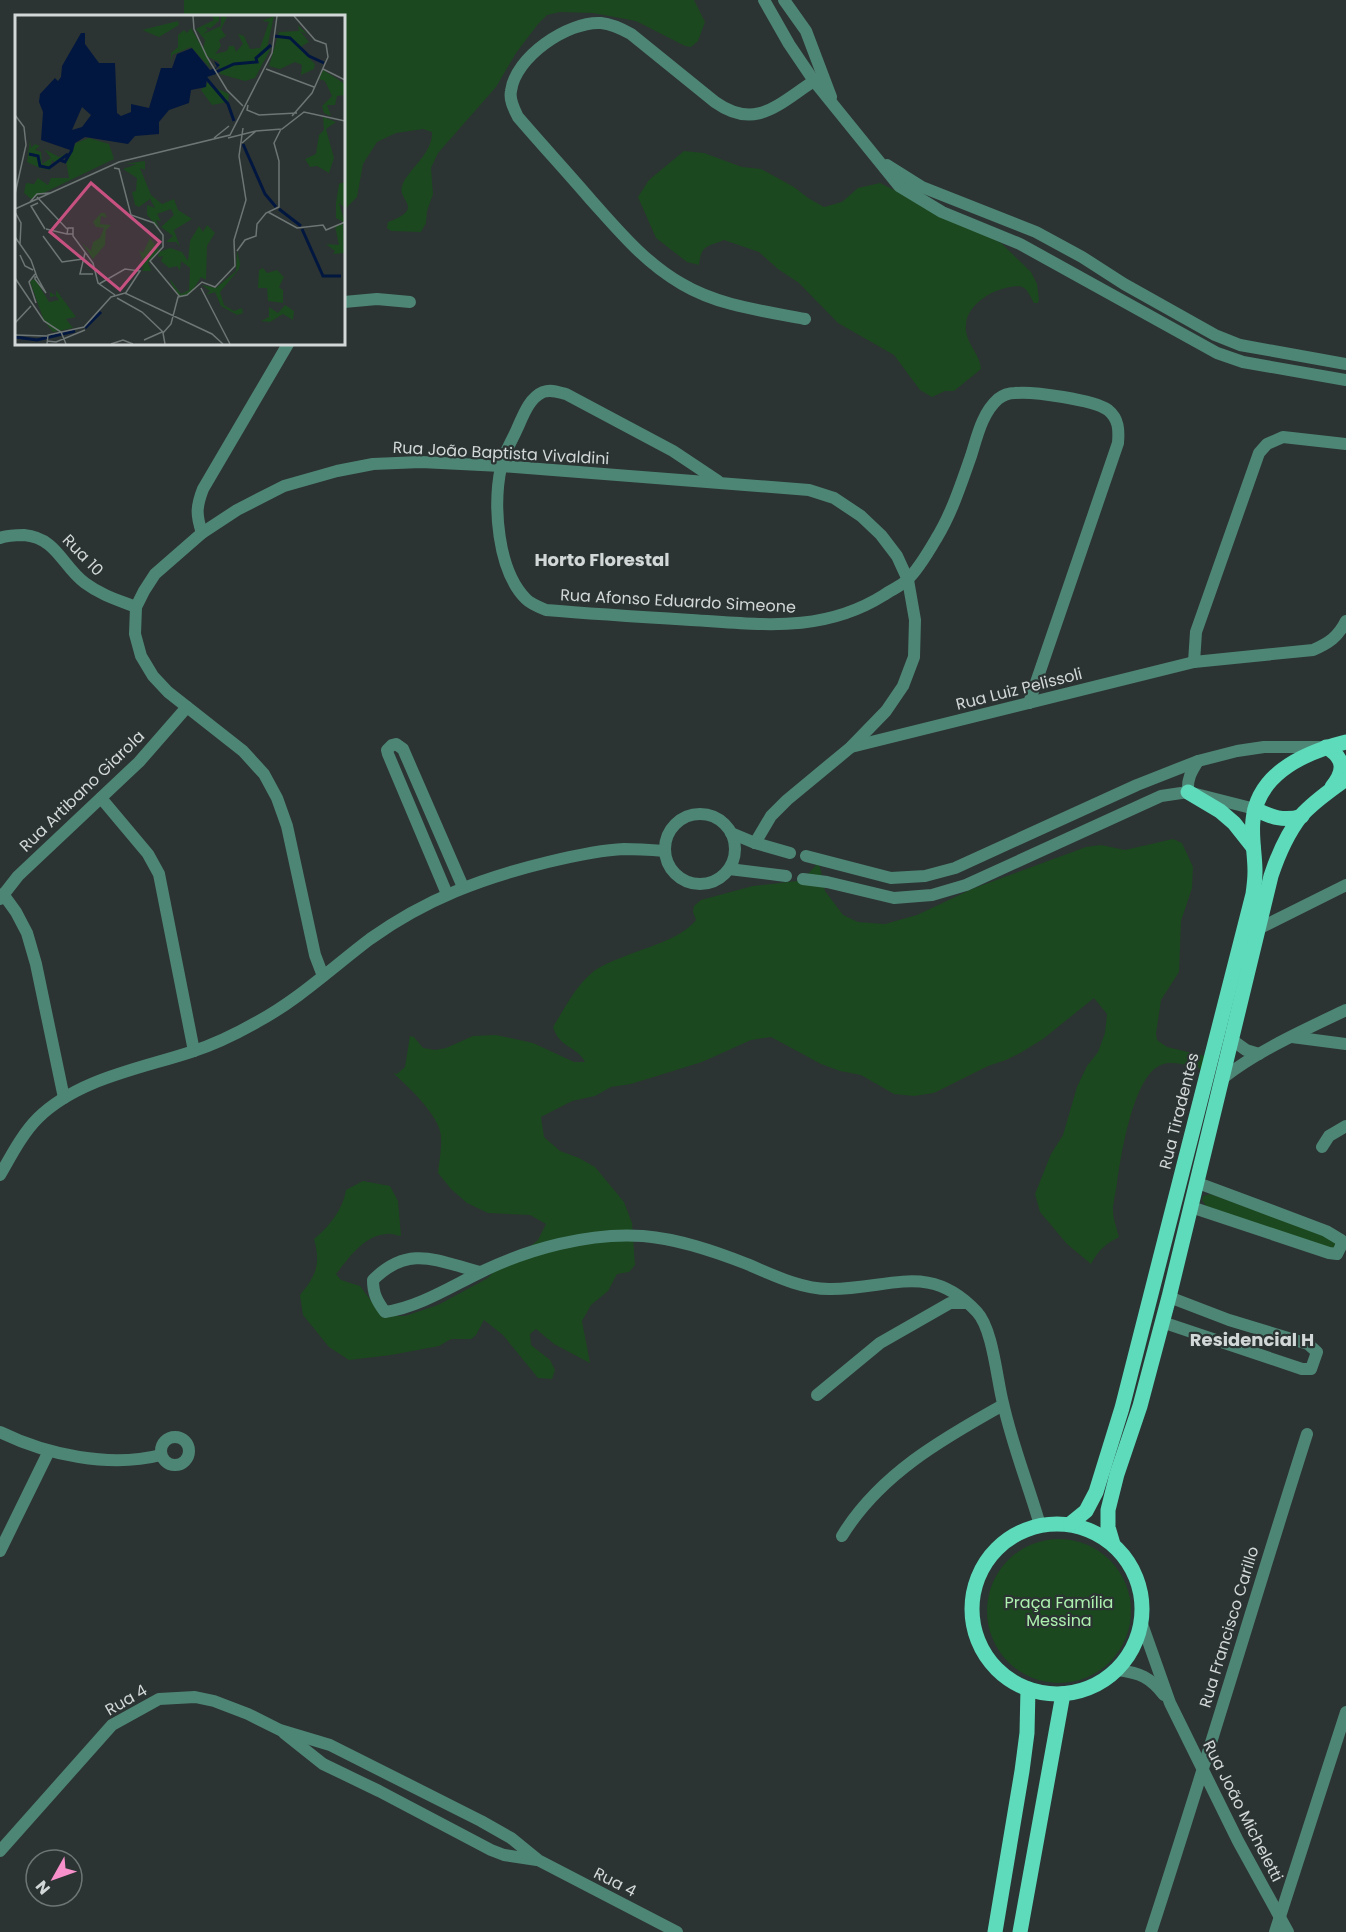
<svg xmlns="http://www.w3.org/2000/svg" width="1346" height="1932" font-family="Poppins,sans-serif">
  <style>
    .green { fill: #1c481f }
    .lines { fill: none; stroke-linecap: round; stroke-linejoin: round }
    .minor { stroke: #4e8676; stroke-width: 12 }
    .tertiary { stroke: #4e8676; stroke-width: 12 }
    .primary { stroke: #5ddbbb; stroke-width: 15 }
    .labels { text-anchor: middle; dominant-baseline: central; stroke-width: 4.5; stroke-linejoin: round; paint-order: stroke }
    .street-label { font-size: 16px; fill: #d2d7d7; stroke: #2c3333 }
    .park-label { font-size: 16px; fill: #acf1ae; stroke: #2c3333 }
    .neighbourhood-label { font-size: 18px; font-weight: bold; fill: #d2d7d7; stroke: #2c3333 }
    .inset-river { fill: none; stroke: #01173f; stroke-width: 3 }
    .inset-road { fill: none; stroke: #6e7575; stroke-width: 1.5 }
    .view { fill: #c75180; fill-opacity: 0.15; stroke: #c75180; stroke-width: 3 }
    .inset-edge { fill: none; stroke: #d2d7d7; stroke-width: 3 }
  </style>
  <rect width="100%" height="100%" fill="#2c3333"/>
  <g class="green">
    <path d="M184,0H694L705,22L698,41L691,47L685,46L636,21L593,13L560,12L547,15L538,24L516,53L496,87L438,153L431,168L433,194L427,211L426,223L421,232L391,231L387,228L388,222C426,208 397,201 402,186C407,170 433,154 432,132L423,129L396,133L377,142L363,164L357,197L344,210V16H184Z"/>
    <path d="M684,151L704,153L742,167L761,169L794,187L808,198L824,207L842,202L858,188L880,183L1001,243L1031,272L1037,284L1039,299L1038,303H1034C1031,298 1028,290 1024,288C1019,285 1014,287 1010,287C991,290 967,305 966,325C964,342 980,353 981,369L954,391H945L932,397L920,390L894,355L838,323L799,283L778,269L759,252L724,240C707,247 701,245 699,265L687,262L656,238L638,197L649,180Z"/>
    <path d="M1173,839L1182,843L1193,867L1192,888L1181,921L1179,972L1161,1000L1156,1034L1157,1040L1167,1047L1205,1056L1201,1069C1189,1066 1172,1060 1161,1065C1133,1076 1121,1156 1117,1183C1116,1192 1113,1202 1113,1210C1113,1219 1117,1229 1119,1237C1105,1244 1098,1251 1091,1264L1067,1244L1040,1212L1035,1194L1051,1154L1063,1135L1077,1087L1087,1066L1098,1052L1105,1033L1107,1014L1094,998L1043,1039L1022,1052L1006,1060L988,1066L934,1093L914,1096L894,1094L861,1075L840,1071L821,1064L771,1037L751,1040L702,1062L631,1084L611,1087L595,1096L572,1101L541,1117L544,1137L560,1151L579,1158L595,1167L624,1202L632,1223L635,1265L629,1272L617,1274L608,1291L591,1305L582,1321L590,1363L554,1344L536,1329L530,1334L531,1345L550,1360L555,1370L552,1379L538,1378L503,1335L484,1320L476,1335L471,1339H451L439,1346L391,1355L349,1360L329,1347L303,1315L300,1295C316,1276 321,1264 314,1239C329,1227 343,1209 346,1190L363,1181L390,1186L398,1201L401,1236C397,1236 391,1233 387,1234C364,1235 349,1258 336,1274L341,1280L360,1286L372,1302L385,1312L394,1316H405L438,1305L488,1278L495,1270L522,1253L538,1240L546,1224L530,1215L488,1213L467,1203L451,1189L438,1173C439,1161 443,1144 440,1131C435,1112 408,1086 393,1073L397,1074L405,1067L410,1036L414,1037L423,1048L435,1050L446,1048L473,1036L496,1035L533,1043L574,1062H585C576,1045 560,1049 553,1027C565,1008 576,985 594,971C622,952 678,944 696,920L693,912L694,906L701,900L753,886L797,881L806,876L817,864L820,867L825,891L843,915L858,922L885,924L917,915L972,889L1086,847L1101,845L1125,850Z"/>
    <path d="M1210,1194L1329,1237L1335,1241L1337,1247L1331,1249L1206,1206L1202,1200L1203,1196Z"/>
    <circle cx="1059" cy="1611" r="72"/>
  </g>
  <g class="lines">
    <g class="minor">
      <path d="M344,302L377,299L410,302"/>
      <path d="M805,319C764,311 719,306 682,284C645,263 619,231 591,200C567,172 542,145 518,117C514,109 509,100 511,91C515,57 568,21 601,23C612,24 622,29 631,34L715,102C756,131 778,104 814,81"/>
      <path d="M718,481L673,451L566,394C558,392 551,389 543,392C529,398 523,416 517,429C512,441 503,454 501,467C493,505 497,570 526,599C531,604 539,607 546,610C594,614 642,617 691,620C760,624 822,634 884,595C891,590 901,586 907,580C917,571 929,551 936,539C952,513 961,484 971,456C977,437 982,413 998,399C1003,395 1009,393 1015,393C1033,391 1094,400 1108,410C1119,419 1119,430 1118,443L1029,703"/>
      <path d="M202,533C196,515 196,507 203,489L288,344"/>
      <path d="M0,538C7,535 16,535 24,535C57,538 62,566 85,583C101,595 118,600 136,607"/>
      <path d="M1194,662L1196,632L1259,453L1267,444L1283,437L1346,444"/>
      <path d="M851,747L1194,662L1313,650C1329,643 1338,637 1346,621"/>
      <path d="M1188,792C1187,779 1191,772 1198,761"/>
      <path d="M101,798L148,854L159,874L194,1051"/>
      <circle cx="700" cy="849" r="35"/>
      <path d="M731,833L755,843L790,853"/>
      <path d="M806,856L891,878L925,876L955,868L1137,785L1198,761L1237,751L1264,747H1325"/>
      <path d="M729,869L786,876"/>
      <path d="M803,879L827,882L894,898L932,895L966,885L1161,796L1188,792L1255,809"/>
      <path d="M3,894L16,912L27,933L36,964L64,1098"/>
      <path d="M447,894L388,754L387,750L392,745L396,744L403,749L463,887"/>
      <path d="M0,899L18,876L139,762L187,707"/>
      <path d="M1258,929L1346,885"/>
      <path d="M323,976L315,955L287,826L277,798L264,774L243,751L168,692L153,676L141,656L135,634L136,607L144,591L155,574L202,533L237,510L284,486L337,471L373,464L421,462L501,466L809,490L834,498L861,516L881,535L897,556L908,580L915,620L914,657L903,686L886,711L851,747L787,800L771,816L755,843"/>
      <path d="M1322,1147L1329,1136L1346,1126"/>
      <path d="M0,1175C11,1156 22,1134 38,1118C78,1079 139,1069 191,1052C213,1045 236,1034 257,1022C298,1000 333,967 370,939C426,899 482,878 548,862C573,856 599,850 624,849C638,849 652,850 665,851"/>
      <path d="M1191,1207L1329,1253L1337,1254L1341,1246V1240L1326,1231L1198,1183"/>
      <path d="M480,1272C437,1261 409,1244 373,1280C373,1294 377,1301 385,1312C419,1307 450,1287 481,1272C528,1249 590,1232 643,1236C679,1239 714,1251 747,1264C773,1275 801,1289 829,1289C889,1290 929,1260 977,1312C993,1329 997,1381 1003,1403C1012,1444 1028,1484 1040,1525"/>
      <path d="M1162,1322L1302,1369H1311L1317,1352L1308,1344L1229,1320L1169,1297"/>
      <path d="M817,1395L880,1343L950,1303H967"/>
      <path d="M0,1432C47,1455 110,1468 161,1455"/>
      <circle cx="175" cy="1451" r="14"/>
      <path d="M842,1536C879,1475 942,1439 1003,1405"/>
      <path d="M0,1551L49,1451"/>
      <path d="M284,1733L323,1764L379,1791L491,1850L504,1855L537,1860"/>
      <path d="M0,1851L112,1725L159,1699L195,1697L214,1701L248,1714L280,1730L330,1745L481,1821L511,1838L538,1860L677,1932"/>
      <path d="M1151,1932C1205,1767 1254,1600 1307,1434"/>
      <path d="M1275,1932L1346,1712"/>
    </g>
    <g class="tertiary">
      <path d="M764,0L789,44L814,81L899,186L942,212L1020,244L1217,353L1243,362L1346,380"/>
      <path d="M784,0L806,31L831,97"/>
      <path d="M887,165L922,187L1036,232L1082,257L1124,284L1215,335L1240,345L1346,364"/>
      <path d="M1292,1037L1346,1044"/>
      <path d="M1232,1040L1246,1050L1259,1054"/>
      <path d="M1223,1078C1259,1050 1304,1030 1346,1010"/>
      <path d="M1142,1624L1170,1703L1238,1841L1288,1932"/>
      <path d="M1118,1670C1140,1673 1150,1677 1164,1695"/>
    </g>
    <g class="primary">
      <path d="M1326,747C1345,758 1345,771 1332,787"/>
      <path d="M1188,792L1220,811L1234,823L1253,847"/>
      <path d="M1255,809C1271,817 1284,822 1302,816"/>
      <circle cx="1057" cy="1609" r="85"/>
      <path d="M1070,1524L1086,1511L1096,1492L1122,1408L1253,894C1254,887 1255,879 1255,871C1255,854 1251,837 1253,820C1258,772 1306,752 1346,742"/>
      <path d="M1113,1544L1108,1527V1510L1117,1474L1140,1406L1169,1297L1271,876C1278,855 1287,834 1301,816C1313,802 1331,790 1346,779"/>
      <path d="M995,1932L1022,1771L1027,1733L1028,1689"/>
      <path d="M1020,1932L1063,1694"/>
    </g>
  </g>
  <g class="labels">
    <g class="street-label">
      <text transform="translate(501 453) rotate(3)">Rua João Baptista Vivaldini</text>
      <text transform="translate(83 555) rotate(46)">Rua 10</text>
      <text transform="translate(678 601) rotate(3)">Rua Afonso Eduardo Simeone</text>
      <text transform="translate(1019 689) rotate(-14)">Rua Luiz Pelissoli</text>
      <text transform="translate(82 791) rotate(-44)">Rua Artibano Giarola</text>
      <text transform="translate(1179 1111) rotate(-76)">Rua Tiradentes</text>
      <text transform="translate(1229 1627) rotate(-73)">Rua Francisco Carillo</text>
      <text transform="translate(126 1700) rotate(-30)">Rua 4</text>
      <text transform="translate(1243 1811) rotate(63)">Rua João Micheletti</text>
      <text transform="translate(615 1882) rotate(27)">Rua 4</text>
    </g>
    <g class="park-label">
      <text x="1059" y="1602">Praça Família<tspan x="1059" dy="18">Messina</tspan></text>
    </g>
    <g class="neighbourhood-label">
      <text x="602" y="559">Horto Florestal</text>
      <text x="1252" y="1339">Residencial H</text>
    </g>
  </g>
  <g transform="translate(15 15)">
    <rect width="330" height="330" fill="#2c3333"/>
    <path d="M197,1H204V6L196,13L190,12L193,15L188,19L206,11V1L212,2L206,14L211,21L204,25L206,31L200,39L212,36L214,31H219L221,37L228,29L223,19L229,21L235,34L245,33L254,7L247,6L259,1L252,33L255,35L240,63L230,66L205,59L204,47L193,42L195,53L176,32L157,40L156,49V38L163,32V20L169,15L172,18L176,13L188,34L190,25L181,14L199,5ZM163,6L164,10L144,22L127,15ZM283,10L293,20L285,16L294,27L287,31V36L300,49L299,54L286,60L287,50L280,47L265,54L254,51L264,17L284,16ZM308,55L330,69V80L322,81L320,90H312L316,101L309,98L307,91L317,81L310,66L304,64ZM195,65L199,72L214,79L213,87L197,90L186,75ZM308,102L321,107L311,114L319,143L314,158L302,151L295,152L290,144L301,139L304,120L309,115ZM74,123L94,129L99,144L16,184L9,178L11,168L19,169L23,163L33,170L36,163H54L51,146L61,128ZM15,125L16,133L20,129L25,131L20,135L26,137L27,149L36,143L29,134L44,142L50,139L41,148L37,145L35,155L25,153L12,147ZM130,146V155L125,153L136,180L147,189L159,184L163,195L177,204L159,215L165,232L161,227H151L158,221L146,212L159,200L156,194L142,199L146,206L141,205L144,213L132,200V190L140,193L135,184L124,192L120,190L117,177L121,176L122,163L108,154L122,149H109ZM330,167V193L324,188L330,208L321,203V188L324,169ZM86,198H90L92,203L86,201L85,209L96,210L91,215L90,230L78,244L67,228L76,236L78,227L85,223L89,213L81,212L78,207ZM328,209L329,238L318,239L320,236L311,229L324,230L320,211ZM192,210L200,218L192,231L191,265L186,262L176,278L165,282L156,268L155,264L166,279L174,275L175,253L166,246L165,256L162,251L154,253L146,246L148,241L143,242L144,237L155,233L167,237L173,246L175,226L184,211L188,217ZM135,223L144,235L133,248L136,256H127L129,252L123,251L128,246L124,235L128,238ZM222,235L225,249L224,254L205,277L209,290L219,296L227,293L228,298L222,300L206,291L200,277L191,280L195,276L187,270L201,273L221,256ZM248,253L252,258L262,255L269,262L264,272L268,275V288L253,286L252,273H243L244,255ZM20,264L34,287L44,285L41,281L35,282V277L41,281V275L61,302L51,304L58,313L38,317L29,306L15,266ZM270,290L279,296L278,305L268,299L255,307L246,306L254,302V292L263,298Z" fill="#1c481f"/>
    <path d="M66,18H70V29L84,48H100L102,98L106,101L116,97V89L134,93L146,53H157L162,39L177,33L195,55L202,52L199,46L205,50L199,55L201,59L192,62L191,72L176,75L174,88L154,95L144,107V119L120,121L113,129L70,122L60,128L58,136L26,125L28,97L24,87L25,79L40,63L43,66L46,62L47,51ZM67,92L76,100L67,112L57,115Z" fill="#01173f" fill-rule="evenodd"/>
    <path class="inset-river" d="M259,21L275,23L294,41L309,48M199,58L219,49L242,47L241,43L256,30M191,63L213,89L219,106M228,129L250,179L261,192M14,139L23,141L25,151L34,153L53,139M45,145L50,147L57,135M264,194L286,211M287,214L308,261H326M70,313L86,297M0,322L22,325L60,316"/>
    <path class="inset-road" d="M178,1L179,14L192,42L212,75L228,91M251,54L299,72M308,54L330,65M233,90L232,95L244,100L282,98M0,100L9,112L11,130L0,179M277,101L297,78L313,42L311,29L300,25L279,1M199,123L214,111M213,123L241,116M227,128L241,116L267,114L289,97L330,106M99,153L104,154L116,200L139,208L148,220V232L135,246L165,282M22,182L52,214M15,187L22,179L35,178M23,188L16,191L30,214M0,194L104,147L215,120L257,38L262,1M0,197L6,208L5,229M253,197L282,213L308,210L311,215L330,207M31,214L52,219M58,219H52L53,213H58V221L78,248L83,268L100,280M28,221L47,247L68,244M0,222L16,245L22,262M222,236L230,225L241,221L242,209L251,198L264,192V146L259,128L266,114M70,238L65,259H78M5,240L10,251L18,255M20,259L14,267L21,288M20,262H22L31,278L20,264ZM0,263L29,306L46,317L51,329M84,269L110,254L125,256L110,279M186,273L215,329M102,283L127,297L148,317M0,308L16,291M0,320L32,321M129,325L147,317M32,326L41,327L70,315M32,329L33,320L69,312L96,282L110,278L197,319L208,329M96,329L108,325L118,329M150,329L148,318L156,309L163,282L172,280L187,267L200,272L220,251L219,225L231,185L224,141L228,113"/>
    <path class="view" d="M76,168L145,227L105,275L35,217Z"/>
    <rect width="330" height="330" class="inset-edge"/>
  </g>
  <g transform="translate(54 1878) rotate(230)"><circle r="28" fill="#2c3333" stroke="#6e7575" stroke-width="1.5"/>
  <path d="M0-4.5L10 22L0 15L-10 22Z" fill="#f890cb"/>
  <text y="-9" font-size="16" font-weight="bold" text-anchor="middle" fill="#d2d7d7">N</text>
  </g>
</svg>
